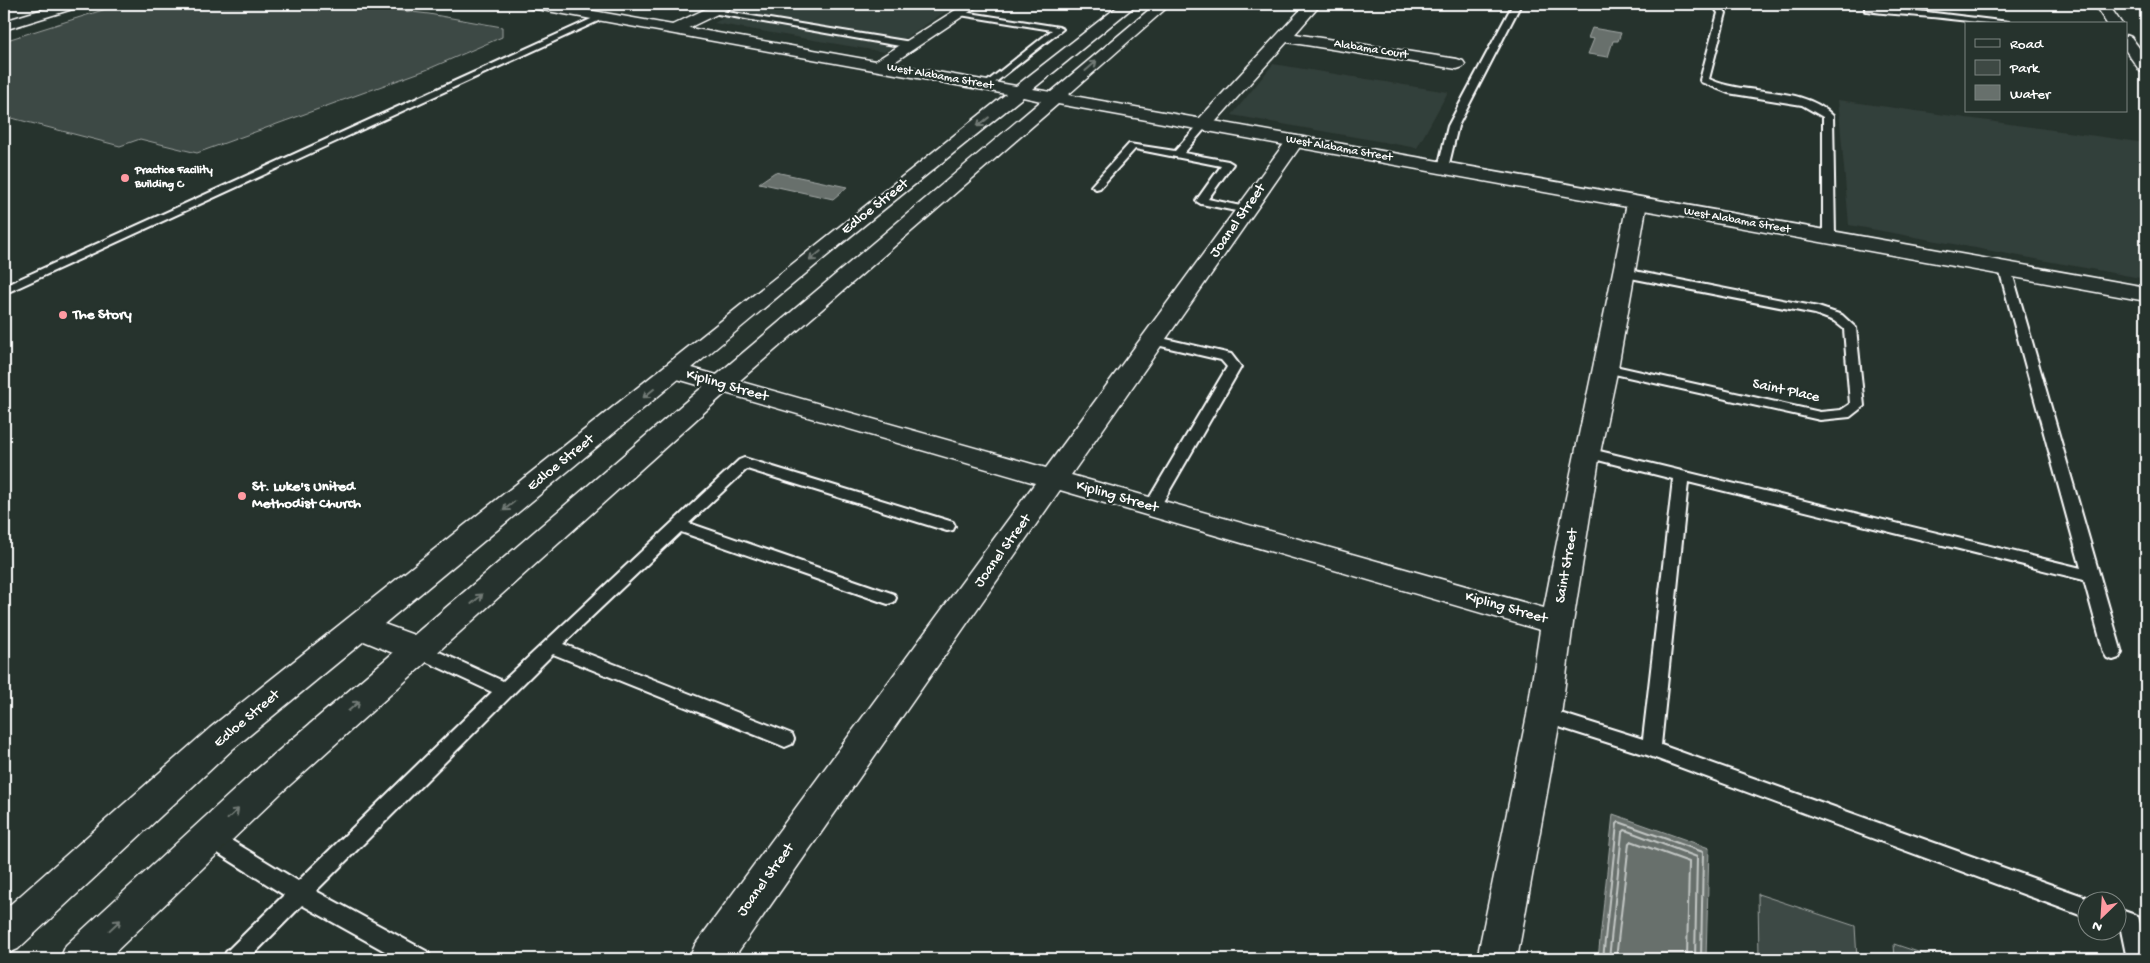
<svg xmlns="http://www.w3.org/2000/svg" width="2150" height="963" font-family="'Gochi Hand',sans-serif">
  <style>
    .built { fill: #333f3a }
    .green { fill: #3e4944; stroke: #9ea4a2 }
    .water { fill: #67706c; stroke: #a4a9a7 }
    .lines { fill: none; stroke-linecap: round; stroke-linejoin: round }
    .shore { stroke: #c2c6c4; stroke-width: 2 }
    .lane-casing { stroke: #fff; stroke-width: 4 }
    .street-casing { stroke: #fff; stroke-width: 3 }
    .secondary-casing { stroke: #fff; stroke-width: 3 }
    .lane { fill: #26332d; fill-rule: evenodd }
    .street { fill: #26332d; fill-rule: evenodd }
    .secondary { fill: #26332d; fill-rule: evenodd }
    .oneway { stroke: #727a76 }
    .poi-dot { fill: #ff9aa2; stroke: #26332d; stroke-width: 2 }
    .labels { text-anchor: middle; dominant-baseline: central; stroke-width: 4.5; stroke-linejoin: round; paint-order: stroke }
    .far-street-label { font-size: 12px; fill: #fff; stroke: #26332d }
    .far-poi-label { font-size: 12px; font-weight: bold; fill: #fff; stroke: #26332d; text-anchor: start }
    .street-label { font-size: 15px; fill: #fff; stroke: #26332d }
    .poi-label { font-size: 15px; font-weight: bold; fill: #fff; stroke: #26332d; text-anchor: start }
  </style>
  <rect width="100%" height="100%" fill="#26332d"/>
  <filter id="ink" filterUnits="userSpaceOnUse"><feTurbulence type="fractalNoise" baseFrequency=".02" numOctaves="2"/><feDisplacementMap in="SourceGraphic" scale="10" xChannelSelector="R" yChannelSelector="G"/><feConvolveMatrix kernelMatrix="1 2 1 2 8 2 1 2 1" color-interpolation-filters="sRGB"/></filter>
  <g filter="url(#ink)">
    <g class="built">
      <path d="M750,4H957L884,52L714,23Z"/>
      <path d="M1273,64L1448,92L1417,148L1232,115Z"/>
      <path d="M1838,100L2146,143V279L1849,225Z"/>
    </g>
    <g class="green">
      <path d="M122,4H343L429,14L502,27V37L426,70L197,153L140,139L120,146L4,116V41Z"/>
      <path d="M1758,894L1855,926L1857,959H1759Z"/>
      <path d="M1894,944L1939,959H1895Z"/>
    </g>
    <g class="water">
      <path d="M1592,28L1621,33L1618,41H1613L1608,57L1588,54L1594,39L1588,38Z"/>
      <path d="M775,172L847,187L833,199L759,183Z"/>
      <path d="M1613,814L1709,848L1706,959H1586L1587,956L1598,959Z"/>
    </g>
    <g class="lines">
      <g class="shore">
        <path d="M1603,959L1617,824L1619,822L1703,852L1701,959"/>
        <path d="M1609,959L1622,833L1625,830L1697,857L1695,959"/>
        <path d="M1616,959L1629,843L1631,841L1689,862L1687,959"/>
      </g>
      <g class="lane-casing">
        <g id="lane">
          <path d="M1513,4H1521L1458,126L1448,168L1443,171L1439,170L1438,168L1448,126Z"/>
          <path d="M1712,4H1720L1726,13L1709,79C1747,97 1802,84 1833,116L1835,237L1833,239H1825L1823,237V117L1802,105L1728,93L1701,82L1700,80L1718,13Z"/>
          <path d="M1865,7L1918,11L2009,22L2013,24C1981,24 1951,18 1919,16C1902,14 1885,14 1868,11H1865Z"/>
          <path d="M709,9L911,42L915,45L911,48L712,13L708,11Z"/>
          <path d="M957,11L1059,27L1063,29L987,89L984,88V84L1052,30L960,15L956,13Z"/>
          <path d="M600,15L607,17L4,294V286Z"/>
          <path d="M1203,122L1208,125L1184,153L1228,161L1233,164L1208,199L1250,208L1251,210L1250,212L1246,213L1201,204L1196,201L1221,166L1135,149L1100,188L1096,189L1091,186L1129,144L1175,151L1200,123Z"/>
          <path d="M2005,265L2011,269L2122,653L2119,658L2113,660L2107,658L2104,653L2084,580L1688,482L1661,745L2094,900H2088V918L1647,755L1537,720L1535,715L1537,710L1544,708L1643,739L1673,479L1582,456L1580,453L1582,450L1587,448L2081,568L1999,269Z"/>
          <path d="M1624,269L1818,307L1842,315L1856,328L1864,406L1850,417L1820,420L1601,371L1599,368L1606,364L1820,412L1841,410L1850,404L1844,329L1834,321L1815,314L1620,276L1618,273Z"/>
          <path d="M1153,336L1231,354L1241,367L1160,507L1157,511H1147L1144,507L1227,367L1221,360L1148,343L1147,340L1148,337Z"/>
          <path d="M744,458L953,522L955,526L953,530L947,531L747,469L689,523L894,594L896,598L894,602L888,604L882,602L681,532L563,644L792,734L794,739L792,744L785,747L778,744L553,654L316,891L428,952L431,959H399L302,905L249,959H223L226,952L284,895L202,843L199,837L202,831L209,828L216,831L298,881L492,692L412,655L409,650L412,645L418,643L424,645L503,681L739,460Z"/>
          <path d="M2118,909L2138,916L2146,947V959H2127L2121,930L2118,929Z"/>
        </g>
      </g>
      <g class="street-casing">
        <g id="street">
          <path d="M716,4H734L732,7L680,32H670L667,29L670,26Z"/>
          <path d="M965,4H981L884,69H872L870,66L872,63Z"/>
          <path d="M1306,4H1321L1295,34L1457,59L1463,61L1465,64L1463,67L1457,69L1287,42L1209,129L1203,130L1197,129L1194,125L1197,121Z"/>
          <path d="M1295,136L1301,137L1304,141L1071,475L1544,608C1570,472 1600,338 1627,203L1630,199L1637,197L1644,199L1647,203L1618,368L1600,453L1573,623L1561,715L1517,959H1477L1527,715L1540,630L1060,490L733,959H689L695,945L1035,483L667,376L664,371L667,366L676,364L685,366L1046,468L1289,137Z"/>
        </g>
      </g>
      <g class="secondary-casing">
        <g id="secondary">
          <path d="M60,4H81L79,7L4,30V21Z"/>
          <path d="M524,4H554L1016,86L1121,4H1137L1033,89L1051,92L1156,4H1171L1068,95L2146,287V301L1058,104L730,389L281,793L108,959H60L66,945L255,771L393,653L364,641L234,748L18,949L4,955V910L210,728L1006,94L531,8L526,7ZM1023,97L1041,101L712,379L414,635L384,624L852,235Z"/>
          <path d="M2094,4H2108L2122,24H2107Z"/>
          <path d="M2126,35L2131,37L2146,57V73L2140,71L2126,51Z"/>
        </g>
      </g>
      <use href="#lane" class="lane"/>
      <use href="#street" class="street"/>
      <use href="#secondary" class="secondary"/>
    </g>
    <defs><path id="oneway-shaft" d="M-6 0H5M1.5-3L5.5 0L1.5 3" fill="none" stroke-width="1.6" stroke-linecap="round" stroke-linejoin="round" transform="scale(1.25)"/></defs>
    <g class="oneway">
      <use href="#oneway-shaft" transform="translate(1091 66) rotate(-41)"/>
      <use href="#oneway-shaft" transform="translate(983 122) rotate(142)"/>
      <use href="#oneway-shaft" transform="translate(815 256) rotate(140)"/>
      <use href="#oneway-shaft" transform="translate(649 393) rotate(141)"/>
      <use href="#oneway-shaft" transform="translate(509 506) rotate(141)"/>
      <use href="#oneway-shaft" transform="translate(477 599) rotate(-41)"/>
      <use href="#oneway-shaft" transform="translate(354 706) rotate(-41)"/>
      <use href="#oneway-shaft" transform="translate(233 814) rotate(-43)"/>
      <use href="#oneway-shaft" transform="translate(115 925) rotate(-43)"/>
    </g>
  </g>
  <g class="poi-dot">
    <circle cx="125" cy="178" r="5"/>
    <circle cx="63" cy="315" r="5"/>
    <circle cx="242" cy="496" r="5"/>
  </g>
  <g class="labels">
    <g class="far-street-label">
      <text transform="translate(1371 50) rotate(9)">Alabama Court</text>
      <text transform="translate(940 77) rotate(10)">West Alabama Street</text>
      <text transform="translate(1339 149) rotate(10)">West Alabama Street</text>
      <text transform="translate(1737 221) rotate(10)">West Alabama Street</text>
    </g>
    <g class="far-poi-label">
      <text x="135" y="171">Practice Facility<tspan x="135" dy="14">Building C</tspan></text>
    </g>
    <g class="street-label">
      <text transform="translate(875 207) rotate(-38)">Edloe Street</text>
      <text transform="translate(1238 221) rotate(-55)">Joanel Street</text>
      <text transform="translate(727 386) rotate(16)">Kipling Street</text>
      <text transform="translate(1786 391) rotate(12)">Saint Place</text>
      <text transform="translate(561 463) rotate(-39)">Edloe Street</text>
      <text transform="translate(1117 497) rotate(16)">Kipling Street</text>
      <text transform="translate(1003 551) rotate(-54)">Joanel Street</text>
      <text transform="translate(1567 566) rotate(-80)">Saint Street</text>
      <text transform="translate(1506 608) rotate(16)">Kipling Street</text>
      <text transform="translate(247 719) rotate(-40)">Edloe Street</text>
      <text transform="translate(766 880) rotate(-54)">Joanel Street</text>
    </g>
    <g class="poi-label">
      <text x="73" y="315">The Story</text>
      <text x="252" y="487">St. Luke's United<tspan x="252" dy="17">Methodist Church</tspan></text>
    </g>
  </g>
  <rect width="2150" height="963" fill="none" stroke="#26332d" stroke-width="20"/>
  <rect x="10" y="10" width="2130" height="943" fill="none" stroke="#fff" stroke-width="2" filter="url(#ink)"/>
  <rect x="1965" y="22" width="162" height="90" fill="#26332d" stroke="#7d8581"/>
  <rect x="1975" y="39" width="25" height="8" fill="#26332d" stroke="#7d8581"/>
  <text x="2010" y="48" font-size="15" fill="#ffffff">Road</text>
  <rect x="1975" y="60" width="25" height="15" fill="#3e4944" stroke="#7d8581"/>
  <text x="2010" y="72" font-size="15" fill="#ffffff">Park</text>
  <rect x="1975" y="85" width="25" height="15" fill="#67706c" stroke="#7d8581"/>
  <text x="2010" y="98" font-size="15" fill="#ffffff">Water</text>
  <g transform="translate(2102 916) rotate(205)"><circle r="24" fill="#26332d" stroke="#7d8581"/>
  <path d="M0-4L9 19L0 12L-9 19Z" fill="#ff9aa2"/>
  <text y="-8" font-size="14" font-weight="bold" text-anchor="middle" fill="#ffffff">N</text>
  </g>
</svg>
